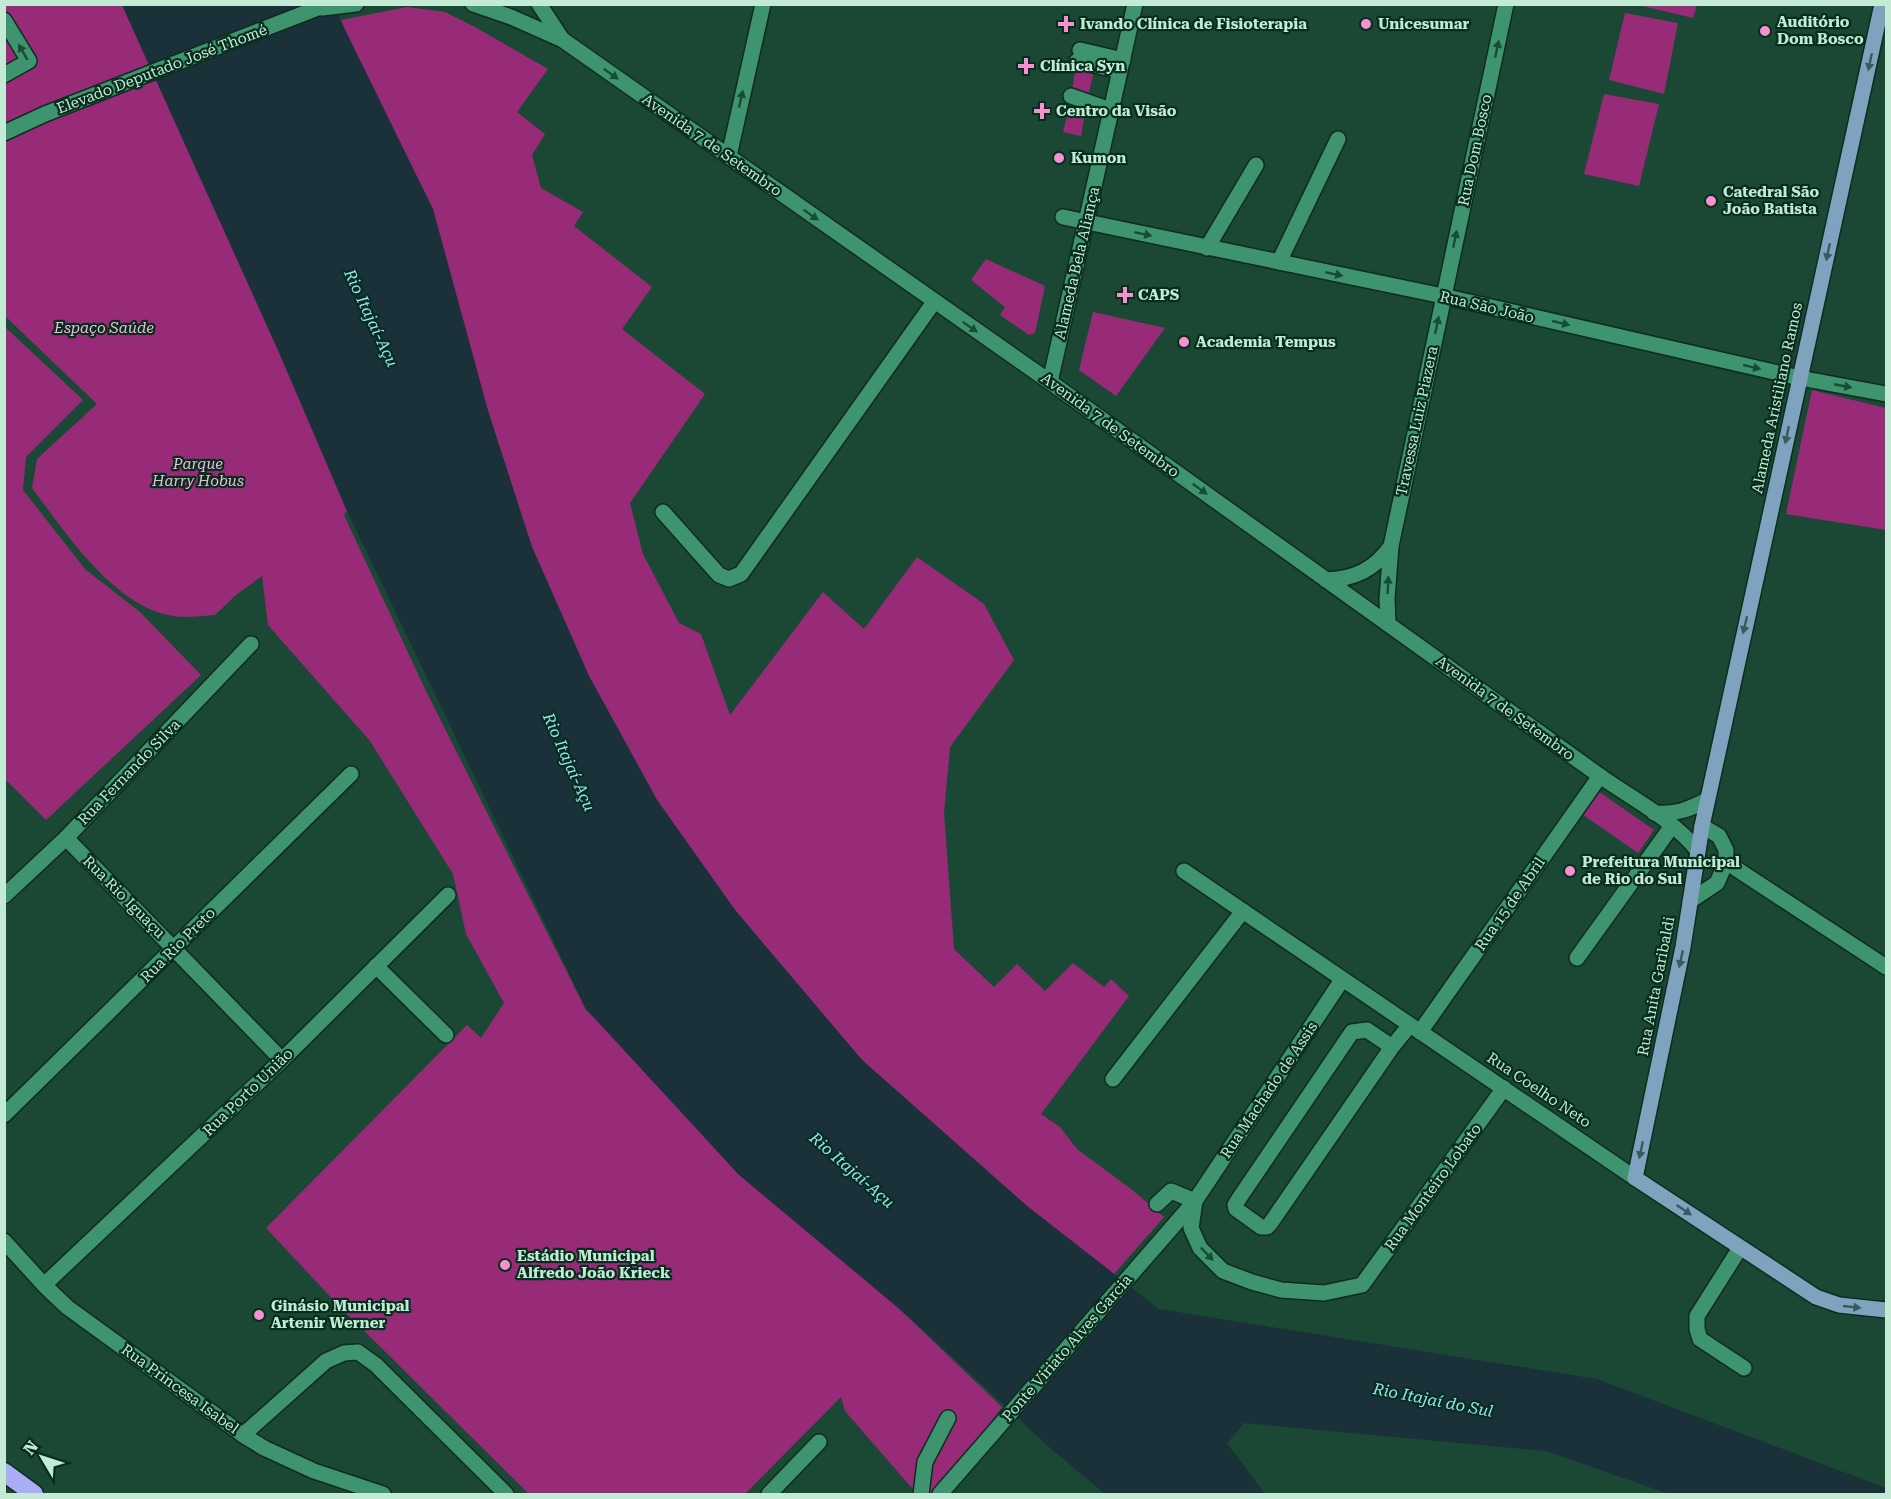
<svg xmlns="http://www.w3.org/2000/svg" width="1891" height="1499" font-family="'Roboto Serif',serif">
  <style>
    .green { fill: #982b78 }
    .water { fill: #1a3139 }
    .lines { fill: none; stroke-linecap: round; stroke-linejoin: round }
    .minor-casing { stroke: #102b1f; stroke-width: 18 }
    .major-casing { stroke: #102b1f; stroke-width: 18 }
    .highway-casing { stroke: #102b1f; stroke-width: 21 }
    .minor { stroke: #3d946e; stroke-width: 15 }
    .major { stroke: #7ea3bf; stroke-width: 15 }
    .highway { stroke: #aaadf5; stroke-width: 18 }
    .oneway { fill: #174c35 }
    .oneway2 { fill: #375c5e }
    .poi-dot { fill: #f590d1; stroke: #072d1d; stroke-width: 2 }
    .labels { text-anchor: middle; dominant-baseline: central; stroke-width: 4.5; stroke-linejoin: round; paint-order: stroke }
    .poi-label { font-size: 15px; font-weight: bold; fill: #c2ead5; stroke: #072d1d; text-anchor: start }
    .street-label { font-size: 15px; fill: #c2ead5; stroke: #072d1d }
    .park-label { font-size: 15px; font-style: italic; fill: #f2b9db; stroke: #072d1d }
    .water-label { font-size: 16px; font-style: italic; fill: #9ae1fa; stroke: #072d1d }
  </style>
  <rect width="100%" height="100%" fill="#1b4834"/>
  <g class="green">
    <path d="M4,5H122L278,350L347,511L344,515L425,689L586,1010L1002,1407L938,1494H917L845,1411L841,1397L745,1494H529L339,1306L266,1228L467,1025L481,1038L504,1003L466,934L453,874L370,741L268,625L262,576L236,595L215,615C202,616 186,618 173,616C114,607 66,533 32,488L37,459L97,404L5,316Z"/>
    <path d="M1638,5H1697L1693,18Z"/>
    <path d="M407,7L445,12L475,27L548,69L517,112L545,134L532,155L541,188L583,212L574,226L652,287L622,329L705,394L630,503L643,554L679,623L701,634L730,715L823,592L864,629L917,557L984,604L1014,660L950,747L944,813L954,949L994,987L1017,964L1045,991L1073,963L1104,987L1111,979L1129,996L1041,1114L1060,1127L1077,1149L1131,1189L1164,1217L1114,1274L1027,1206L862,1060L735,910L657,800L589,676L532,547L489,414L341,20Z"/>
    <path d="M1625,13L1678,23L1664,94L1609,80Z"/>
    <path d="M1076,63L1094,70L1088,97L1072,92Z"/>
    <path d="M1604,94L1659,104L1639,186L1584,174Z"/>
    <path d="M1075,101L1086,107L1081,136L1063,132L1066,120Z"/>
    <path d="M986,259L1045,286L1035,333L1029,335L1000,315L1005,307L971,280Z"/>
    <path d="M1093,312L1165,328L1116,396L1079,370Z"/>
    <path d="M4,326L83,400L26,457L23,490L85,569L140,612L201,675L46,820L5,779Z"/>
    <path d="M1812,390L1886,408V530L1786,514Z"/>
    <path d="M1595,789L1654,830L1638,853L1579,812Z"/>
  </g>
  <path class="water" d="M122,5H333L433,209L489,414L532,547L589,676L657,800L735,910L862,1060L1027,1206L1159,1309L1597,1379L1886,1488V1494H1669L1546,1451L1244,1423L1227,1443L1265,1494H1105L1050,1448L909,1317L739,1175L586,1009L347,511L278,350Z"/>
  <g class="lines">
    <g class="minor-casing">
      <g id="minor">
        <path d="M473,4L511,17L563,40L1050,382L1600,776C1631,798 1674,820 1697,850"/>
        <path d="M539,4L562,39"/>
        <path d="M322,8L356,4"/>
        <path d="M4,20L29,61L4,75"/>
        <path d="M1080,50L1123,60"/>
        <path d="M1077,61L1120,71"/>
        <path d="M1071,96L1111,110"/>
        <path d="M4,133L45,114L328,4"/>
        <path d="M729,156L763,4"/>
        <path d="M1063,217L1443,296L1800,378L1886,394"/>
        <path d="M1207,248L1256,165"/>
        <path d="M1279,262L1338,139"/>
        <path d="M1050,382L1135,4"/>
        <path d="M663,512L719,575L729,579L741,574L934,302"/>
        <path d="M1326,580C1354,579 1374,570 1391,546"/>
        <path d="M1388,624L1387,599L1391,546L1506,4"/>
        <path d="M1654,813C1675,815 1690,809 1707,800"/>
        <path d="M66,838L282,1060"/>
        <path d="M1726,862L1886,967"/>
        <path d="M1184,871L1635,1178"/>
        <path d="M4,896L66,838L251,644"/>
        <path d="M1690,901L1717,883L1726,862V850L1719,836L1702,826"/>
        <path d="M1577,958L1672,826"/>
        <path d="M376,966L446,1035"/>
        <path d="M1420,1032L1600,776"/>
        <path d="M1392,1047L1367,1030L1352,1032L1238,1200L1235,1205L1236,1209L1261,1227H1267L1270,1224L1392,1047L1410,1025"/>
        <path d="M1113,1079L1243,911"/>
        <path d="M4,1115L351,774"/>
        <path d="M1195,1201L1191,1228L1200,1248L1223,1271L1252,1282L1281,1290L1324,1293L1362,1285L1504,1088"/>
        <path d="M1157,1204L1171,1191L1195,1201"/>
        <path d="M4,1241L44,1285L67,1307L243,1435L264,1448L314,1471L383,1494"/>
        <path d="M1740,1248L1697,1316V1329L1700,1339L1744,1368"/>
        <path d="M44,1285L282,1060L448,895"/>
        <path d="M243,1435L326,1361L344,1353L358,1352L376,1365L506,1494"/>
        <path d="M769,1494L819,1442"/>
        <path d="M921,1494L925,1462L948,1418"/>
        <path d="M940,1494L1195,1201L1342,980"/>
      </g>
    </g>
    <g class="major-casing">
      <path id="major" d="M1882,4L1702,826L1683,947L1635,1178L1816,1297L1839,1305L1886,1310"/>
    </g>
    <g class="highway-casing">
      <path id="highway" d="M4,1472L34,1494"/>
    </g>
    <use href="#minor" class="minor"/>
    <use href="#major" class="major"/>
    <use href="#highway" class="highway"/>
  </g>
  <defs><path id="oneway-solid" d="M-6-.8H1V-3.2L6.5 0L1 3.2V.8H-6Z" transform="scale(1.5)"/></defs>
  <g class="oneway">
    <use href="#oneway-solid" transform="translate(1497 49) rotate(-78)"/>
    <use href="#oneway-solid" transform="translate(23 52) rotate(-120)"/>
    <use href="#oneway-solid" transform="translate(611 74) rotate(35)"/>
    <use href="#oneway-solid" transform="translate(741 99) rotate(-77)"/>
    <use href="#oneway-solid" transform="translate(811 215) rotate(35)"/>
    <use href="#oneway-solid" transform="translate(1143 234) rotate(12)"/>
    <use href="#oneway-solid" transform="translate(1455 239) rotate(-78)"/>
    <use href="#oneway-solid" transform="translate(1334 274) rotate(12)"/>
    <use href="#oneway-solid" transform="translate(1561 323) rotate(13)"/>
    <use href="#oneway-solid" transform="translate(1437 325) rotate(-78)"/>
    <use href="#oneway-solid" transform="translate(970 327) rotate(35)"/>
    <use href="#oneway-solid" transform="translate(1752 367) rotate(13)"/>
    <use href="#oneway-solid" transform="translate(1843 386) rotate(11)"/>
    <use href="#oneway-solid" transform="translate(1200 489) rotate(36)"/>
    <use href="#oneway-solid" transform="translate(1388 585) rotate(-88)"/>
    <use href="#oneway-solid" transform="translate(1207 1254) rotate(46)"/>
  </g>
  <g class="oneway2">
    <use href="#oneway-solid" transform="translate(1870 62) rotate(102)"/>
    <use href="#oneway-solid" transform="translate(1828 252) rotate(102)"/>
    <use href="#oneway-solid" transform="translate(1787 435) rotate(102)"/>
    <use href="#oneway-solid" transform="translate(1745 625) rotate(103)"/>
    <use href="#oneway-solid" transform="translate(1681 959) rotate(102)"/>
    <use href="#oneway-solid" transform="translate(1641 1150) rotate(102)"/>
    <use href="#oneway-solid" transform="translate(1684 1210) rotate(34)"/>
    <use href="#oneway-solid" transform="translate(1852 1307) rotate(6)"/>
  </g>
  <g class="poi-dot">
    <path d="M1063 15h6v6h6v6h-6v6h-6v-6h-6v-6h6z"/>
    <circle cx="1366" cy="24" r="6"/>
    <circle cx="1765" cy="31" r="6"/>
    <path d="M1023 57h6v6h6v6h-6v6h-6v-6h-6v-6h6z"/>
    <path d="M1039 102h6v6h6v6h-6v6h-6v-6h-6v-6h6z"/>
    <circle cx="1059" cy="158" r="6"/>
    <circle cx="1711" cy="201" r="6"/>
    <path d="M1122 286h6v6h6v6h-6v6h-6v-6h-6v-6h6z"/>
    <circle cx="1184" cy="342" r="6"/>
    <circle cx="1570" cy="871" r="6"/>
    <circle cx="505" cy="1265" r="6"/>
    <circle cx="259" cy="1315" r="6"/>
  </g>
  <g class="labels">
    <g class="poi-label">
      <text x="1777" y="22">Auditório<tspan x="1777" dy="17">Dom Bosco</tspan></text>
      <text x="1080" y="24">Ivando Clínica de Fisioterapia</text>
      <text x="1378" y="24">Unicesumar</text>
      <text x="1040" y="66">Clínica Syn</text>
      <text x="1056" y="111">Centro da Visão</text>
      <text x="1071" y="158">Kumon</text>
      <text x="1723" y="192">Catedral São<tspan x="1723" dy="17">João Batista</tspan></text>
      <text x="1138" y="295">CAPS</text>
      <text x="1196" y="342">Academia Tempus</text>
      <text x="1582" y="862">Prefeitura Municipal<tspan x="1582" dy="17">de Rio do Sul</tspan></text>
      <text x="517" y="1256">Estádio Municipal<tspan x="517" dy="17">Alfredo João Krieck</tspan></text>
      <text x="271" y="1306">Ginásio Municipal<tspan x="271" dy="17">Artenir Werner</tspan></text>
    </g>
    <g class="street-label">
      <text transform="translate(162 69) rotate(-21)">Elevado Deputado José Thomé</text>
      <text transform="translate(712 145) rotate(35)">Avenida 7 de Setembro</text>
      <text transform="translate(1475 150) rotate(-78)">Rua Dom Bosco</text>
      <text transform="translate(1077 263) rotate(-77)">Alameda Bela Aliança</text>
      <text transform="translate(1487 307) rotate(13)">Rua São João</text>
      <text transform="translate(1777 398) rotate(-78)">Alameda Aristiliano Ramos</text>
      <text transform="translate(1417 421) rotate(-78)">Travessa Luiz Piazera</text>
      <text transform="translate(1110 425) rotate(36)">Avenida 7 de Setembro</text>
      <text transform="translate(1505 708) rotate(36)">Avenida 7 de Setembro</text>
      <text transform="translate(129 772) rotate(-46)">Rua Fernando Silva</text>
      <text transform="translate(124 897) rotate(45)">Rua Rio Iguaçu</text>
      <text transform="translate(1510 904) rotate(-55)">Rua 15 de Abril</text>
      <text transform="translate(178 945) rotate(-45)">Rua Rio Preto</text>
      <text transform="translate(1656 986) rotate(-79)">Rua Anita Garibaldi</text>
      <text transform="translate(1269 1090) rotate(-56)">Rua Machado de Assis</text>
      <text transform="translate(1539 1090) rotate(34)">Rua Coelho Neto</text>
      <text transform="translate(248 1092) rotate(-44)">Rua Porto União</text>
      <text transform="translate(1433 1187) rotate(-54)">Rua Monteiro Lobato</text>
      <text transform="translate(1067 1348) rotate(-49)">Ponte Viriato Alves Garcia</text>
      <text transform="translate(180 1389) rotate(36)">Rua Princesa Isabel</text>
    </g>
    <g class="park-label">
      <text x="104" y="328">Espaço Saúde</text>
      <text x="198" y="464">Parque<tspan x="198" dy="17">Harry Hobus</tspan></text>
    </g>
    <g class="water-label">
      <text transform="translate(371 318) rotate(65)">Rio Itajaí-Açu</text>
      <text transform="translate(569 762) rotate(66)">Rio Itajaí-Açu</text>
      <text transform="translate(852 1170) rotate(41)">Rio Itajaí-Açu</text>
      <text transform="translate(1433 1400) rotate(11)">Rio Itajaí do Sul</text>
    </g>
  </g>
  <rect width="1891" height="1499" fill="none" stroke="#c2ead5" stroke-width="12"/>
  <g transform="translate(42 1457) rotate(309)" stroke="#072d1d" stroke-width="4.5" paint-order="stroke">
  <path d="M0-4.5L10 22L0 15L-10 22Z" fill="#c2ead5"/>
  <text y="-9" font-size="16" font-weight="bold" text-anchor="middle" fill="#c2ead5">N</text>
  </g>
</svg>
